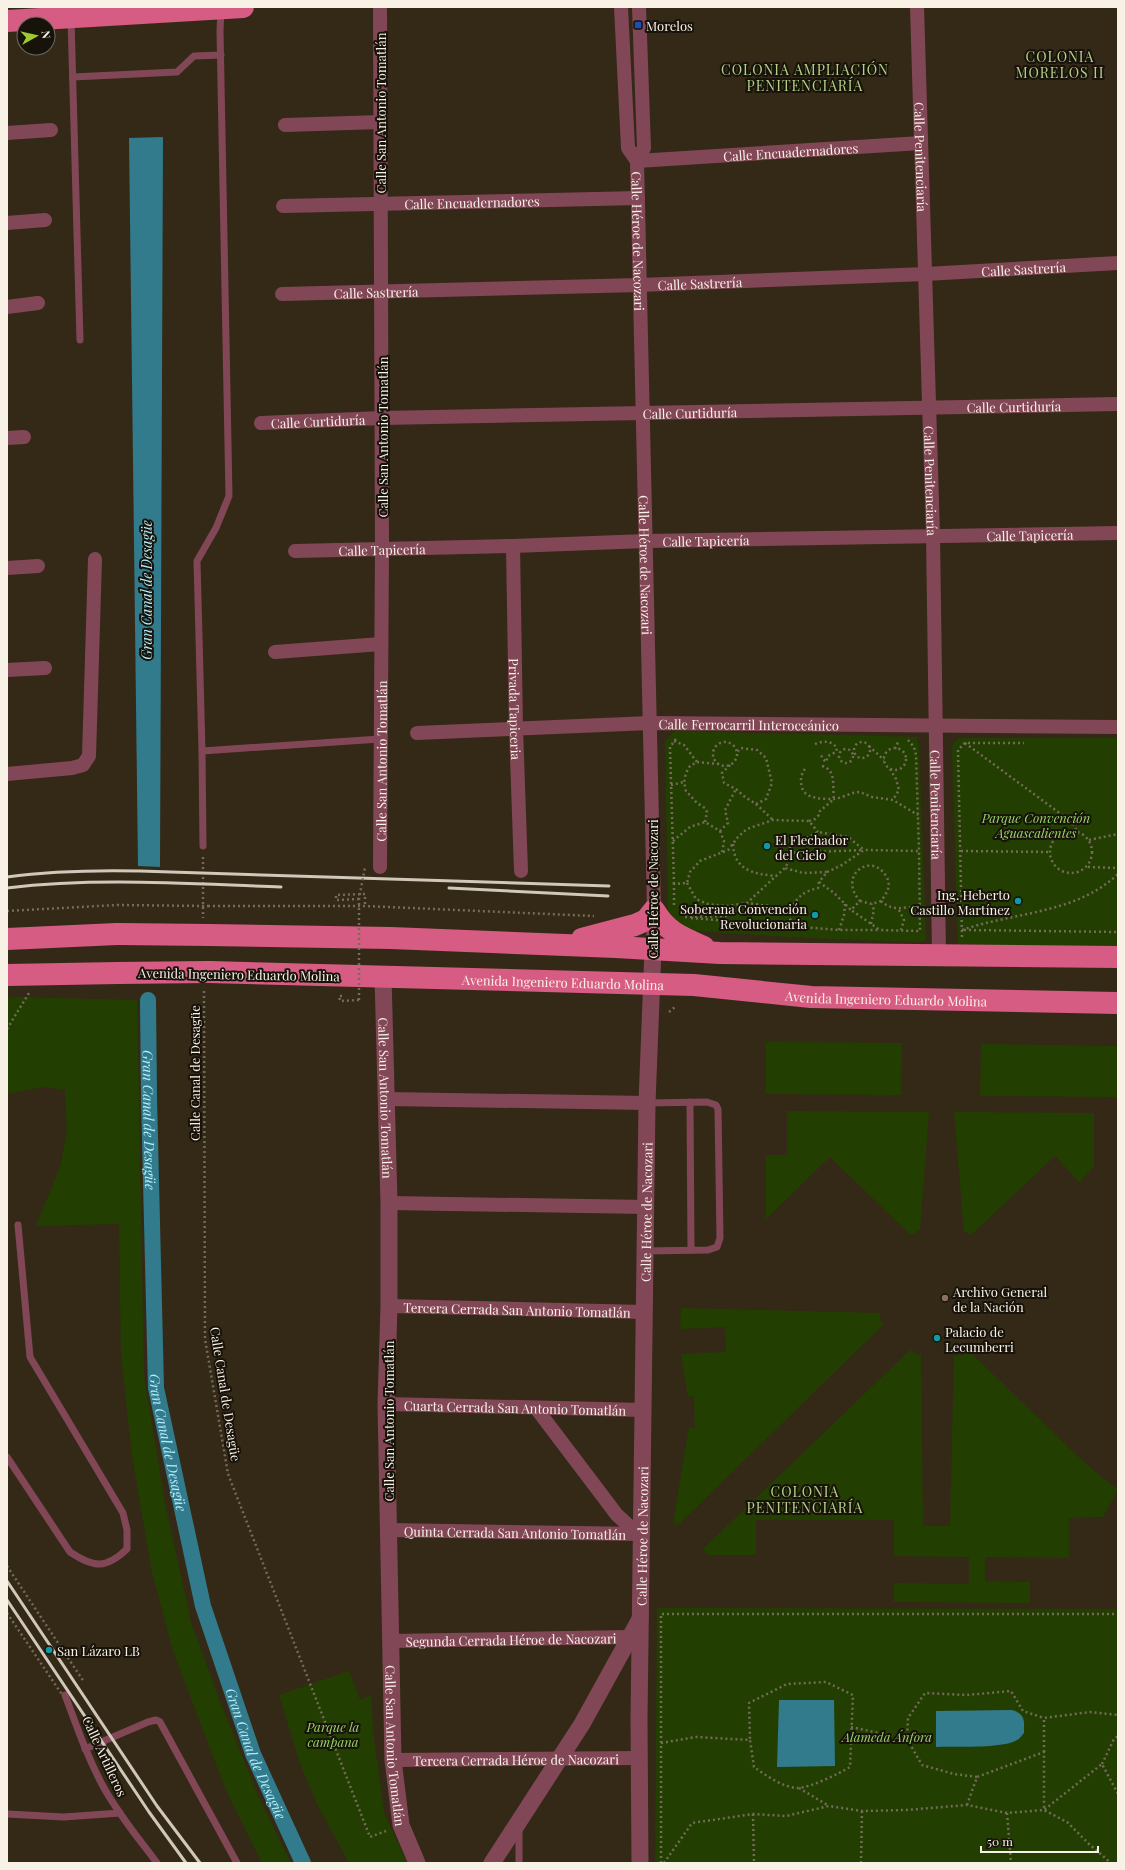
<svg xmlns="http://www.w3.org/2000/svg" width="1125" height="1870" font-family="'Playfair Display',serif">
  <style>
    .green { fill: #223f01 }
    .water { fill: #327b8c }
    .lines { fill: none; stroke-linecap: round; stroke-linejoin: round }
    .canal { stroke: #327b8c; stroke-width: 16 }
    .path { stroke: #746b5a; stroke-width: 2.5; stroke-dasharray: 2 3; stroke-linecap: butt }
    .service { stroke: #824757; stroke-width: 7 }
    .minor { stroke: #824757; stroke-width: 14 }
    .tertiary { stroke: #824757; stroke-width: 17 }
    .primary { stroke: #d75c83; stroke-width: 22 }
    .rail { stroke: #d0c8bb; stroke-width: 3 }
    .path-bridge { stroke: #746b5a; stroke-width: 2.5; stroke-dasharray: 2 3; stroke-linecap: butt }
    .primary-bridge { stroke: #d75c83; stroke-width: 22 }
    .transit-dot { fill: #1a4fb4; stroke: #17120a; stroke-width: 1.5 }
    .culture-dot { fill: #0f9aa8; stroke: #17120a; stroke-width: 1.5 }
    .education-dot { fill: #8d6e63; stroke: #17120a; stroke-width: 1.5 }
    .labels { text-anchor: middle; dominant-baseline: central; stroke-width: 4; stroke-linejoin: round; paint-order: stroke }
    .poi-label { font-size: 13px; fill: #f8f1e5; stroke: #17120a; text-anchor: start }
    .street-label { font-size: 13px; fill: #f8f1e5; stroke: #17120a }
    .park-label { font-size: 13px; font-style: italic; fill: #96d365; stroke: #17120a }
    .neighbourhood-label { font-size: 14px; letter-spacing: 1px; fill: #b6d088; stroke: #17120a }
    .water-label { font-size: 14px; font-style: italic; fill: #b4eefd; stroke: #17120a }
  </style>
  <rect width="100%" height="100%" fill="#342916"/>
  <g class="green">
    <path d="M678,731L916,737L919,744L926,940L924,942H917L806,938L695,931L684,930L668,914L665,742L672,733Z"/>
    <path d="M960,738H1118V948L958,944L952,747L955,741Z"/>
    <path d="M17,997L137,1000L144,1376L165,1503L191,1622L221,1704L259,1798L291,1863H262L225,1788L173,1651L152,1572L132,1456L121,1353L119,1224L36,1226L60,1167L67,1131L65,1090L43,1087L7,1094V998Z"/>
    <path d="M766,1042L902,1043L901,1095L766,1094Z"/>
    <path d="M981,1044L1118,1046V1097L980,1096Z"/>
    <path d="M787,1111L929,1112L920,1230L911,1235L830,1157L766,1219V1155H787Z"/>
    <path d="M954,1112L1094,1113V1167L1079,1182L1055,1156L971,1235L964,1231Z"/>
    <path d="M681,1308L880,1313V1319L884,1324L677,1526L673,1523L689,1427L695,1428L694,1396L688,1397L681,1354L726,1352L725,1327L680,1329Z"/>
    <path d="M910,1350L915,1354L921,1355L923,1526H950L954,1356L963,1355L969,1351L1088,1466L1118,1490L1103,1517L1069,1518V1558L985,1557V1581L1030,1582V1603L894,1602V1583L969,1584V1557L894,1556V1520H756V1555H709L703,1549Z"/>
    <path d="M657,1608L1118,1609V1863H655Z"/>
    <path d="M349,1671L360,1700L371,1696L373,1730L384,1813L407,1863H349L318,1806L301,1766L279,1695Z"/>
  </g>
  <g class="water">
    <path d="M163,137L160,867L138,866L129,138Z"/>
    <path d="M779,1700H834L835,1766L777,1767Z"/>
    <path d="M1012,1710C1026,1714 1024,1721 1024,1733C1022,1735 1020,1739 1017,1740C1002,1749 955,1746 936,1747V1711Z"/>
  </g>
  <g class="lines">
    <path class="canal" id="s1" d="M148,1000L149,1097L156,1388L203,1606L253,1754L303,1863"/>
    <g class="path">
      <path d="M908,740L914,747L916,755L919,851"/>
      <path d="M674,741L684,745L697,762"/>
      <circle cx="862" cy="750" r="8"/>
      <circle cx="725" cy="754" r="12"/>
      <path d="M965,743L1073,823L1077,832"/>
      <path d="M815,744C823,741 831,740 837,748L836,752L828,756L826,762L822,758L821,753"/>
      <path d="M869,746L884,760"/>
      <circle cx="895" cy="759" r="11"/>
      <path d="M895,749L899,740"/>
      <circle cx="846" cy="756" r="7"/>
      <path d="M730,765L722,773L724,783L736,789L745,797L756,804L766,799L772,783L766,758L757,750L741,748L737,752"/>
      <path d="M822,766C837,770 832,787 834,799"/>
      <path d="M805,769C801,774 800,780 802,787C804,799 823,799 834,799C843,798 851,792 860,792L872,797L893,800L918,815"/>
      <path d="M890,769L896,779L899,790L893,800"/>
      <path d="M671,785L684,782"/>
      <path d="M756,804L773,820"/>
      <path d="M809,821L815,819L819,815L820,811L834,799"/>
      <path d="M705,822L707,812L705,808L697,803L686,791L684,782L686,773L690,766L697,762L718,764"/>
      <circle cx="1071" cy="852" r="21"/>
      <path d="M720,831L724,841L722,853"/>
      <path d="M1089,840L1118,834"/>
      <path d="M673,841L690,827L705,822L720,831L728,823L725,810L736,789"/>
      <path d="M733,844C734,870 753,874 776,876L785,868L790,859L788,848L818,832L848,837L864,850"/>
      <path d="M961,851L1050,852"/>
      <path d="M789,853L864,850"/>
      <path d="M203,857V918"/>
      <path d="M1088,867L1118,868"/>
      <path d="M827,872L842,865L864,850L919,851L920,931L880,930L851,910"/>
      <path d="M819,882L834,893L851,910L860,901C837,876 871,851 886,876C892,885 887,893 881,901C894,913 904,906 919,907"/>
      <path d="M687,883L696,899L708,904L726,906L747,903L776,876"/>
      <path d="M674,884L670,747L676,739"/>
      <path d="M359,899L336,900V895L365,894V906"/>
      <path d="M860,901L872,904L881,901"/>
      <path d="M674,905V884L687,883L690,872L700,861L728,850L738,837L747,829L773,820L809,821L818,832"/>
      <path d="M208,906H365L594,916"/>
      <path d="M791,909L789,916L793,927"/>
      <path d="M899,910L904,920L901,930"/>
      <path d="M7,911L117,905"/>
      <path d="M685,917L727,916L747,903L791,909C798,896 803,892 818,888L819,882L827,872L803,873L785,868"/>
      <path d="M691,918L839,930H880"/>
      <path d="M871,924L874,910L872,904"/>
      <path d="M839,930L844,915L845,904"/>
      <path d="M962,930C1014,912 1076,914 1118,874"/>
      <path d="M964,930L1118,932"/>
      <path d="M962,937L958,750L965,743H1024"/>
      <path d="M204,991L205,1339L228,1474L370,1837L386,1831"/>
      <path d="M342,996H339L340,1001L359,1000"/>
      <path d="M669,1012L675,1007"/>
      <path d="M7,1029L29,993"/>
      <path d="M7,1566L84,1682"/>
      <path d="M851,1727L907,1739"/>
      <path d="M661,1743L696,1737L750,1740L754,1767C765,1775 784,1788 798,1788C812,1787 838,1774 850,1767L853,1695L826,1682L787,1684L749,1703L750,1740"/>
      <path d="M1044,1752V1718L1090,1712L1118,1715"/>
      <path d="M1102,1764L1114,1739L1118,1736"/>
      <path d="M977,1777L954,1774L922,1765L907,1739L908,1718L925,1693L967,1695L1011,1691L1023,1711L1044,1718"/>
      <path d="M799,1788L829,1806"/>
      <path d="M967,1805L977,1777L1044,1752V1810L1102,1764L1118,1794"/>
      <path d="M1007,1813L1011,1863"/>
      <path d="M753,1814L754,1863"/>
      <path d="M661,1863V1614H1118"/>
      <path d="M664,1863L692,1823L753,1814L786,1816L829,1806L862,1811L906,1810L967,1805L1007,1813L1044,1810L1067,1822L1089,1844L1111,1863"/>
      <path d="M861,1863L862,1811"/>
    </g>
    <g class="service">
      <path d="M221,10L220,31L229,496L216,528L197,561L202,751L380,739"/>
      <path d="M71,19L80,340"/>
      <path d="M73,77L177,72L194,56L221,55"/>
      <path d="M202,751L203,846"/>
      <path d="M690,1102L691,1250"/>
      <path d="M646,1251L708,1250L717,1247L720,1238L718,1109L716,1105L707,1102L647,1103"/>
      <path d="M7,1457L70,1552C94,1568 106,1569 127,1549V1530L123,1513L30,1357L18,1225"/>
      <path d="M65,1695C77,1727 88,1759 104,1788C119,1815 139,1839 157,1863"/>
      <path d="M85,1749L148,1722L156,1720L160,1722L237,1863"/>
      <path d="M7,1814L64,1817L120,1813"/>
      <path d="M519,1863V1829"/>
    </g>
    <g class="minor">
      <path d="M621,7L628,148L637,161"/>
      <path id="s2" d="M639,7L644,148L637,161L654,910L653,949"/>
      <path id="s3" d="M917,7L933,535L939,955"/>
      <path d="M285,125L381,122"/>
      <path d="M7,133L51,130"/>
      <path id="s4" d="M637,161L921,143"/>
      <path id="s5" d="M283,206L638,198"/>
      <path d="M7,223L45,220"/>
      <path id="s6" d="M282,294L640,285L926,274L1118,263"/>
      <path d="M7,307L38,303"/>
      <path id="s7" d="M261,423L382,418L1118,404"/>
      <path d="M7,438L24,437"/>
      <path id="s8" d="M513,546L516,728L521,871"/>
      <path id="s9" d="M295,551L513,546L646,541L1118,533"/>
      <path d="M7,568L38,566"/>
      <path d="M275,652L381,644"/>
      <path d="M7,670L45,668"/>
      <path id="s10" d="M417,733L650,723L1118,727"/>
      <path d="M7,774L72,768L83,765L89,756L95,559"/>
      <path id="s11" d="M380,867L382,548L380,7"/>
      <path d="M387,1099L647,1103"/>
      <path d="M389,1203L646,1207"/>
      <path id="s12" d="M389,1306L644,1312"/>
      <path id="s13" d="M386,1404L643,1410"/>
      <path d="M536,1408L617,1515L628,1525L642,1533"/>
      <path id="s14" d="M388,1530L642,1534"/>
      <path id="s15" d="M391,1641L630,1637"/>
      <path id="s16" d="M393,1760L639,1758"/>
    </g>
    <g class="tertiary">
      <path id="s17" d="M383,976L389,1203V1306L386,1404L393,1760L401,1825L417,1863"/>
      <path d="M492,1863L582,1724L640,1619"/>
      <path id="s18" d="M640,1863L639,1719L647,1103L653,949"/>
    </g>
    <g class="primary">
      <path d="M7,21L243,7"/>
      <path d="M209,935L391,938L616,947L720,953L1118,957"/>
      <path d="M7,939L117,934"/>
      <path d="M582,939L635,925L646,920L654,910C667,932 681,937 704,947"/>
      <path id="s19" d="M209,972L694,985L811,997L1118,1003"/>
      <path d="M7,975L118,973"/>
    </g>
    <g class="rail">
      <path d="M7,877C51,871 95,870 140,871L609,886"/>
      <path d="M7,888C98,877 190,884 281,887"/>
      <path d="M449,888L608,896"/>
      <path d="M7,1581L157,1806L200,1863"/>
      <path d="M7,1600L149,1812L186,1863"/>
    </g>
    <g class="path-bridge">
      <path d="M117,905L208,906"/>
      <path d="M359,1000V899L365,867"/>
      <path d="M7,1613L63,1696"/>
    </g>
    <g class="primary-bridge">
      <path d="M117,934L209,935"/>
      <path d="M118,973L209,972"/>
    </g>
  </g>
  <rect class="transit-dot" x="634" y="21" width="8" height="8" rx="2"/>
  <g class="culture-dot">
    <circle cx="767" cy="846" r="4"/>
    <circle cx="1018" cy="901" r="4"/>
    <circle cx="815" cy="915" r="4"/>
    <circle cx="937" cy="1338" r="4"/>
    <circle cx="49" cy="1650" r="4"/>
  </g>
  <circle class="education-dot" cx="945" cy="1298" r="4"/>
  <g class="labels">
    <g class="poi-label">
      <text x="646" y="25">Morelos</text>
      <text x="775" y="839">El Flechador<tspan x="775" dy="15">del Cielo</tspan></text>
      <text x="1010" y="894" text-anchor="end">Ing. Heberto<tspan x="1010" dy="15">Castillo Martínez</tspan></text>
      <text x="807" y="908" text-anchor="end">Soberana Convención<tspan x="807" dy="15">Revolucionaria</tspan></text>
      <text x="953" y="1291">Archivo General<tspan x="953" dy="15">de la Nación</tspan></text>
      <text x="945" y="1331">Palacio de<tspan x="945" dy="15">Lecumberri</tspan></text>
      <text x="57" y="1650">San Lázaro LB</text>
    </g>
    <g class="street-label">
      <text transform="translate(380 113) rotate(-90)">Calle San Antonio Tomatlán</text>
      <text stroke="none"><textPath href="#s4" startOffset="154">Calle Encuadernadores</textPath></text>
      <text stroke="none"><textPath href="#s3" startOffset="150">Calle Penitenciaría</textPath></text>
      <text stroke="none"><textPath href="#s5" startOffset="189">Calle Encuadernadores</textPath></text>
      <text stroke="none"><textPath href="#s2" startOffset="236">Calle Héroe de Nacozari</textPath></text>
      <text stroke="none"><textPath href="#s6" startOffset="742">Calle Sastrería</textPath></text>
      <text stroke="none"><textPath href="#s6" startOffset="418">Calle Sastrería</textPath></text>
      <text stroke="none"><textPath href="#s6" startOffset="94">Calle Sastrería</textPath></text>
      <text stroke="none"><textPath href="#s7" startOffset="753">Calle Curtiduría</textPath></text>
      <text stroke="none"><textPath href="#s7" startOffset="429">Calle Curtiduría</textPath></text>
      <text stroke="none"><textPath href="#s7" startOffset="57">Calle Curtiduría</textPath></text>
      <text transform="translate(382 437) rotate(-90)">Calle San Antonio Tomatlán</text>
      <text stroke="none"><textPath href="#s3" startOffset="474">Calle Penitenciaría</textPath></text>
      <text stroke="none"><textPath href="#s9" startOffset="735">Calle Tapicería</textPath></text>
      <text stroke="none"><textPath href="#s9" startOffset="411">Calle Tapicería</textPath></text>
      <text stroke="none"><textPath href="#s9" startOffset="87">Calle Tapicería</textPath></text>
      <text stroke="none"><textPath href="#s2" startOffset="560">Calle Héroe de Nacozari</textPath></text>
      <text stroke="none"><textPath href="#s8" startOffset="163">Privada Tapiceria</textPath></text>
      <text stroke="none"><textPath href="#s10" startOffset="332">Calle Ferrocarril Interoceánico</textPath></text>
      <text stroke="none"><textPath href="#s11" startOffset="106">Calle San Antonio Tomatlán</textPath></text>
      <text stroke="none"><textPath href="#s3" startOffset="798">Calle Penitenciaría</textPath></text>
      <text transform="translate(652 889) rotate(-90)">Calle Héroe de Nacozari</text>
      <text transform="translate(239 974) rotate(1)">Avenida Ingeniero Eduardo Molina</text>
      <text stroke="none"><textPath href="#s19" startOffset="354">Avenida Ingeniero Eduardo Molina</textPath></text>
      <text stroke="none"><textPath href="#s19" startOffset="678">Avenida Ingeniero Eduardo Molina</textPath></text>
      <text transform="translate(194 1073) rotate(-90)">Calle Canal de Desagüe</text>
      <text stroke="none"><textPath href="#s17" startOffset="122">Calle San Antonio Tomatlán</textPath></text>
      <text stroke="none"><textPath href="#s18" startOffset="651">Calle Héroe de Nacozari</textPath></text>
      <text stroke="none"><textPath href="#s12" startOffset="128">Tercera Cerrada San Antonio Tomatlán</textPath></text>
      <text transform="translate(226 1394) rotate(81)">Calle Canal de Desagüe</text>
      <text stroke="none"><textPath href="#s13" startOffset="129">Cuarta Cerrada San Antonio Tomatlán</textPath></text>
      <text transform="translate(388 1421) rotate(-90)">Calle San Antonio Tomatlán</text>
      <text stroke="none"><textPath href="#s14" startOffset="127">Quinta Cerrada San Antonio Tomatlán</textPath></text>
      <text stroke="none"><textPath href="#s18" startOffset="327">Calle Héroe de Nacozari</textPath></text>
      <text stroke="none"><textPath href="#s15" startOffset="120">Segunda Cerrada Héroe de Nacozari</textPath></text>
      <text stroke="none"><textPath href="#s17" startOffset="770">Calle San Antonio Tomatlán</textPath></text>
      <text transform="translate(105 1756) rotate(65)">Calle Artilleros</text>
      <text stroke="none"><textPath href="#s16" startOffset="123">Tercera Cerrada Héroe de Nacozari</textPath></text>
    </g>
    <g class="park-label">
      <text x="1036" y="817">Parque Convención<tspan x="1036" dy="15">Aguascalientes</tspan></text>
      <text x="333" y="1726">Parque la<tspan x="333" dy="15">campana</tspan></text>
      <text x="887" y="1736">Alameda Ánfora</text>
    </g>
    <g class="neighbourhood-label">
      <text x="1060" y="56">COLONIA<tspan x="1060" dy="16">MORELOS II</tspan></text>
      <text x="805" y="69">COLONIA AMPLIACIÓN<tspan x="805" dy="16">PENITENCIARÍA</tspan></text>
      <text x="805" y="1491">COLONIA<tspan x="805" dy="16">PENITENCIARÍA</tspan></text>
    </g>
    <g class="water-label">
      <text transform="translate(146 590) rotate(-90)">Gran Canal de Desagüe</text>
      <text stroke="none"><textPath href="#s1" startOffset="120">Gran Canal de Desagüe</textPath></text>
      <text stroke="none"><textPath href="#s1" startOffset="444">Gran Canal de Desagüe</textPath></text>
      <text stroke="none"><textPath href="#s1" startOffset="768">Gran Canal de Desagüe</textPath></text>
    </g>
  </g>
  <rect width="1125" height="1870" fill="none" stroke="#f8f1e5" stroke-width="16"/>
  <g transform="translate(36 36) rotate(82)"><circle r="19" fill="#17120a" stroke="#716b62"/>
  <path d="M0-3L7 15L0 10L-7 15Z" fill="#9eca2f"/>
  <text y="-6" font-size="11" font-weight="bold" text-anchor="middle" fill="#f8f1e5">N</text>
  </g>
  <path d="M981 1846v6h117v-6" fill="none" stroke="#f8f1e5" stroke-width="2"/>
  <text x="987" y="1846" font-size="12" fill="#f8f1e5" stroke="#17120a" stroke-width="3" paint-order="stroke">50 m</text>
</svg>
